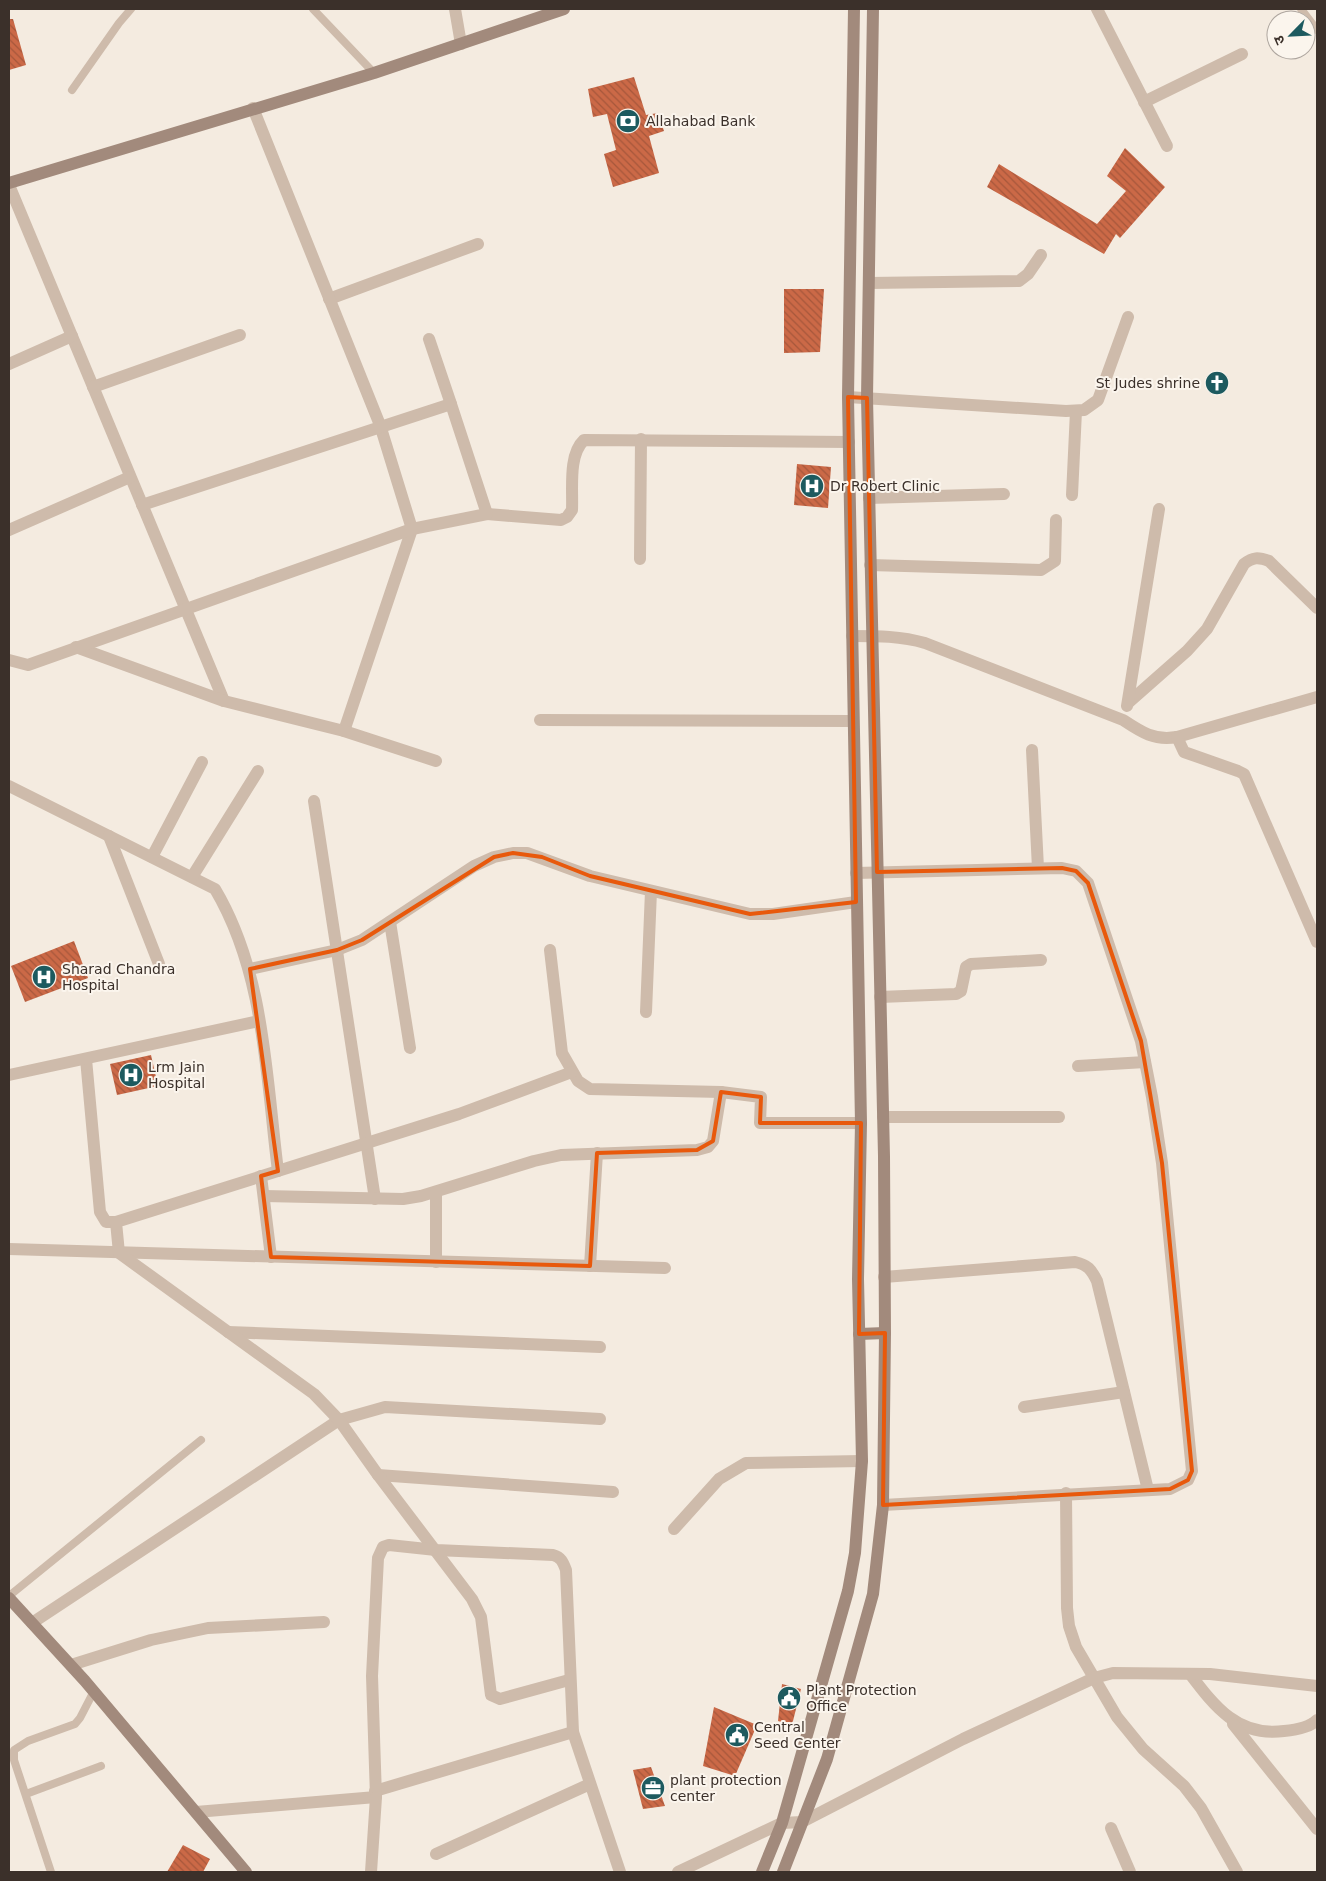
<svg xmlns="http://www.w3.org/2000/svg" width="1326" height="1881" font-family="'DejaVu Sans','Noto Sans Devanagari',sans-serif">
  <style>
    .building { fill: url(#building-back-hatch) }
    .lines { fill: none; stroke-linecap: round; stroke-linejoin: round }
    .lane { stroke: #cebbab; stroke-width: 8 }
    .street { stroke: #cebbab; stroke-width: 12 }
    .secondary { stroke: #a28a7c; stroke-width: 12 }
    .marked { fill: none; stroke: #e8590c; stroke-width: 4; stroke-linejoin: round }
    .labels { text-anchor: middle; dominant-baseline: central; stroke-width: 4; stroke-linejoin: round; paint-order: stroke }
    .poi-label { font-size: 14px; fill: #3b302a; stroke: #fbf5ed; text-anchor: start }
  </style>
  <defs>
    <pattern id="building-back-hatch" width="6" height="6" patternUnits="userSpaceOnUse" patternTransform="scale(1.25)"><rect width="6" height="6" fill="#cb6947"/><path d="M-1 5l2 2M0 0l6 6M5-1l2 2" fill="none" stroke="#a6573b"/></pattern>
  </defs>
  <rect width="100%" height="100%" fill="#f4ebe0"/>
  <g class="building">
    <path d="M9,19H13L26,65L9,70Z"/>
    <path d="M634,77L646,115L658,113L664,131L649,136L659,173L613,187L604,154L616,150L607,114L593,117L588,89Z"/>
    <path d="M1125,148L1165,187L1120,238L1116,234L1104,254L987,187L999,164L1097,224L1126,191L1107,176Z"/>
    <path d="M784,289H824L820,352L784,353Z"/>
    <path d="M797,464L831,467L828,508L794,505Z"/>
    <path d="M74,941L88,978L25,1002L11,966Z"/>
    <path d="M151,1055L158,1086L117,1095L110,1064Z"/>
    <path d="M782,1684L801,1689L792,1725L778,1721Z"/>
    <path d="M714,1707L757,1725L735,1776L703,1766Z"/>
    <path d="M651,1767L665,1806L643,1809L633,1770Z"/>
    <path d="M183,1845L210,1859L203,1872H167Z"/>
  </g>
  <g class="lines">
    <g class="lane">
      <path d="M313,9L374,73"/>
      <path d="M1301,9L1317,30"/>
      <path d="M72,90L119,23L131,9"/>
      <path d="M9,1596L201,1440"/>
      <path d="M26,1794L101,1766"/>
      <path d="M51,1872L14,1760V1750L28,1741L75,1724L80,1718L94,1691"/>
    </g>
    <g class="street">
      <path d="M455,9L461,44"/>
      <path d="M1097,9L1167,146"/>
      <path d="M1144,102L1242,54"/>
      <path d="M9,185L224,701"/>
      <path d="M869,283L1019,281L1028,274L1041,255"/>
      <path d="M329,299L478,244"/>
      <path d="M429,339L451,404"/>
      <path d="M9,364L72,336"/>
      <path d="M93,387L240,335"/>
      <path d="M848,397L1066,411L1084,410L1098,400L1128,317"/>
      <path d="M1072,495L1076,411"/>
      <path d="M869,498L1004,494"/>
      <path d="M487,514L561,520L567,517L572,510C573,489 568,455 584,440L849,442"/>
      <path d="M9,530L130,477"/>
      <path d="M640,559L641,439"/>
      <path d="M870,565L1041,570L1055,561L1056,520"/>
      <path d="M852,636C878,636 901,636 925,643L1123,720C1141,732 1154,741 1177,737L1317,697"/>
      <path d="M76,647L224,701L344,731L412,529L380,425L253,108"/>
      <path d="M9,660L28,665L412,529L487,514L451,404L142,505"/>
      <path d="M1128,703L1187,651L1207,629L1244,564C1253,557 1258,557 1269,561L1317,608"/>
      <path d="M1127,706L1159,509"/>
      <path d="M540,720L853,721"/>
      <path d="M344,731L436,761"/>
      <path d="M1177,737L1184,752L1238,771L1244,774L1317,942"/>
      <path d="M1032,750L1038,868"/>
      <path d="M9,786L215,889C265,973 266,1077 278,1171"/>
      <path d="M314,801L375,1199"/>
      <path d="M109,836L159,964"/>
      <path d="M152,857L202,762"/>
      <path d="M856,873L1062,868L1076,871L1088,883L1141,1041L1152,1097L1162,1163L1192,1471L1188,1480L1170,1489L883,1505"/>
      <path d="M192,877L258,771"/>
      <path d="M390,922L410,1048"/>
      <path d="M550,950L562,1053L578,1081L590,1089L721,1092L761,1097L760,1123H861"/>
      <path d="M250,969L337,950L362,940L474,866L494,857L513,853H527L590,876L750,914H773L856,902"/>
      <path d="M880,997L956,994L961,991L966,967L971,964L1041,960"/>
      <path d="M646,1012L651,891"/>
      <path d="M86,1059L100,1212L106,1222H116"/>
      <path d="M1078,1066L1145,1062"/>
      <path d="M9,1075L259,1021"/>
      <path d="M883,1117H1059"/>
      <path d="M261,1176L271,1257"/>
      <path d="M264,1196L403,1199L421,1196L534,1161L561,1155L697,1150L708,1147L713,1141L721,1092"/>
      <path d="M9,1249L665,1268"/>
      <path d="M436,1262V1192"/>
      <path d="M590,1266L597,1153"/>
      <path d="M884,1277L1075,1262C1088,1265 1091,1269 1097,1281L1148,1490"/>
      <path d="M228,1332L600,1347"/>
      <path d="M1024,1407L1124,1392"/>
      <path d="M378,1475L613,1492"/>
      <path d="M1066,1493L1067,1608L1069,1626L1076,1647L1117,1717L1143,1749L1184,1786L1201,1808L1237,1872"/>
      <path d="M674,1529L719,1479L746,1463L862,1461"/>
      <path d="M32,1623L339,1420L385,1407L600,1419"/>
      <path d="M71,1665L151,1640L208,1628L324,1622"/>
      <path d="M1190,1674C1215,1707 1238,1737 1284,1731C1295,1730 1309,1728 1317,1720"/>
      <path d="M569,1680L500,1699L491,1695L481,1617L472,1599L378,1475L339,1420L314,1394L119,1253L116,1222L459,1114L572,1072"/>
      <path d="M1233,1724L1317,1829"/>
      <path d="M375,1791L573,1732"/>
      <path d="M196,1812L376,1797L372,1676L378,1558L383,1547L389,1545L436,1550L553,1555C561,1557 563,1562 566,1570L573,1732L620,1872"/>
      <path d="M1111,1828L1130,1872"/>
      <path d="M436,1854L590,1784"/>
      <path d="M371,1872L376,1797"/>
      <path d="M678,1872L782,1823L802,1822L963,1739L1094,1678L1113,1673L1210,1674L1317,1686"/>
    </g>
    <g class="secondary">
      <path d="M9,183L374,73L564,9"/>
      <path d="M859,1334L885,1333"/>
      <path d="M9,1598L85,1681L246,1872"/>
      <path d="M762,1872L782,1823L848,1591L855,1553L862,1461L858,1279L861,1123L848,397L854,9"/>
      <path d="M783,1872L827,1759L873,1594L883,1505L885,1333L884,1156L867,398L873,9"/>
    </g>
  </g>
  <path class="marked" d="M848,397L867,398L877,872L1062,868L1076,871L1088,883L1141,1041L1162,1163L1192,1471L1188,1480L1170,1489L883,1505L885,1333L859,1334L861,1123H760L761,1097L721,1092L713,1141L697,1150L597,1153L590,1266L271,1257L261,1176L278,1171L250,969L337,950L362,940L494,857L513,853L542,857L590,876L750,914L856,902Z"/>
  <defs>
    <g id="bank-disc" transform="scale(1.25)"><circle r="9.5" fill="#1d5a5f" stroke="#fbf5ed"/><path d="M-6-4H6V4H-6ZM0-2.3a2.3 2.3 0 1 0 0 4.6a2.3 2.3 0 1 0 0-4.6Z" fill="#fff"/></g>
    <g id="church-disc" transform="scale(1.25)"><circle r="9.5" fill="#1d5a5f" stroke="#fbf5ed"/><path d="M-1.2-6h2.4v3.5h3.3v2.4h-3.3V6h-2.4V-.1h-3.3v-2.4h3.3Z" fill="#fff"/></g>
    <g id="hospital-disc" transform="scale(1.25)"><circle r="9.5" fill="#1d5a5f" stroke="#fbf5ed"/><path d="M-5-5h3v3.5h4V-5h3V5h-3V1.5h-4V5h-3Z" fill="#fff"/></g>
    <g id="civic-disc" transform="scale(1.25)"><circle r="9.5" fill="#1d5a5f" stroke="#fbf5ed"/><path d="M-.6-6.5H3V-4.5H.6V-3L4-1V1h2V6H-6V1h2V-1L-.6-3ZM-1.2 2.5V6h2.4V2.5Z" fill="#fff"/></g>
    <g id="office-disc" transform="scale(1.25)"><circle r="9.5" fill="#1d5a5f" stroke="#fbf5ed"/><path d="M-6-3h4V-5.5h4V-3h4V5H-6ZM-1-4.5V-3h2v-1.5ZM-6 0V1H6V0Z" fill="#fff"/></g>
  </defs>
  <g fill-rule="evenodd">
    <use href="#bank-disc" x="628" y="121"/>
    <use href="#church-disc" x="1217" y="383"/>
    <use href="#hospital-disc" x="812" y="486"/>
    <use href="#hospital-disc" x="44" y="977"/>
    <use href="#hospital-disc" x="131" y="1075"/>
    <use href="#civic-disc" x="789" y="1698"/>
    <use href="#civic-disc" x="737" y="1735"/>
    <use href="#office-disc" x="653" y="1788"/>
  </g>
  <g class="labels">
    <g class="poi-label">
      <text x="646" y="121">Allahabad Bank</text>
      <text x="1200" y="383" text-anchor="end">St Judes shrine</text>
      <text x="830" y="486">Dr Robert Clinic</text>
      <text x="62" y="969">Sharad Chandra<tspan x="62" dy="16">Hospital</tspan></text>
      <text x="148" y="1067">Lrm Jain<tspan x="148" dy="16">Hospital</tspan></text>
      <text x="806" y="1690">Plant Protection<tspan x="806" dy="16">Office</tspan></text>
      <text x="754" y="1727">Central<tspan x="754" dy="16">Seed Center</tspan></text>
      <text x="670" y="1780">plant protection<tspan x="670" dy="16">center</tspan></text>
    </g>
  </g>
  <rect width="1326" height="1881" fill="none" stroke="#3b302a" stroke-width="20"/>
  <g transform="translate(1291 35) rotate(246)"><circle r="24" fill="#fbf5ed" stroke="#aea69f"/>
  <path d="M0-4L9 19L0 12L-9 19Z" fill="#1d5a5f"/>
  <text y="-8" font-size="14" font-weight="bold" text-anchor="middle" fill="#3b302a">उ</text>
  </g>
</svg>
